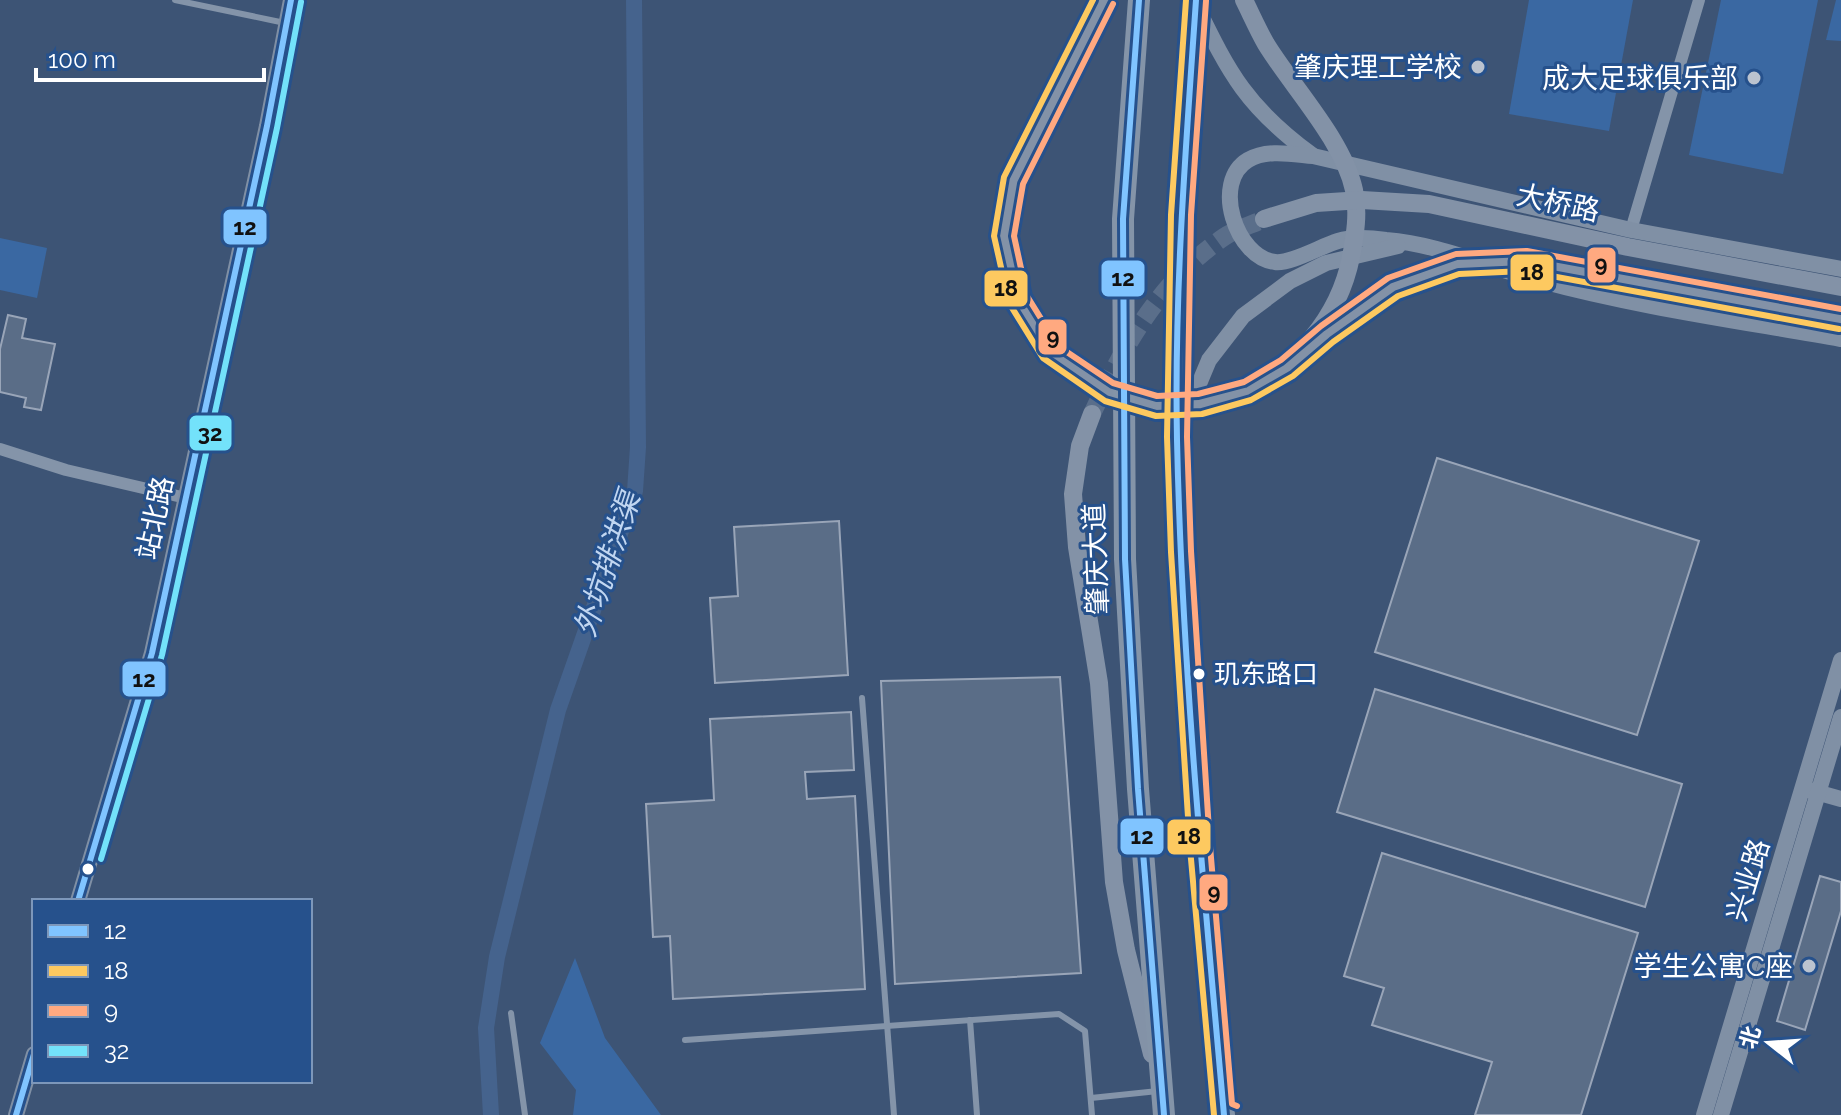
<svg xmlns="http://www.w3.org/2000/svg" width="1841" height="1115" font-family="Raleway,'Noto Sans SC',sans-serif">
  <style>
    .green { fill: #3a68a2 }
    .lines { fill: none; stroke-linecap: round; stroke-linejoin: round }
    .canal { stroke: #45638d; stroke-width: 16 }
    .building { fill: #5a6d87; stroke: #99a5b8; stroke-width: 2 }
    .primary-tunnel { stroke: #5a6e8a; stroke-width: 18; stroke-dasharray: 18 9; stroke-linecap: butt }
    .lane { stroke: #8494a9; stroke-width: 6 }
    .street { stroke: #8494a9; stroke-width: 12 }
    .secondary { stroke: #8090a5; stroke-width: 16 }
    .primary { stroke: #8392a7; stroke-width: 18 }
    .highway { stroke: #8494a8; stroke-width: 22 }
    .bus-1-casing { stroke: #26518c; stroke-width: 12 }
    .bus-2-casing { stroke: #26518c; stroke-width: 12 }
    .bus-3-casing { stroke: #26518c; stroke-width: 12 }
    .bus-4-casing { stroke: #26518c; stroke-width: 12 }
    .bus-1 { stroke: #80c4ff; stroke-width: 6 }
    .bus-2 { stroke: #fdc960; stroke-width: 6 }
    .bus-3 { stroke: #ffa980; stroke-width: 6 }
    .bus-4 { stroke: #73e2fa; stroke-width: 6 }
    .poi-dot { fill: #bbc3cf; stroke: #26518c; stroke-width: 3 }
    .bus-dot { fill: #fff; stroke: #26518c; stroke-width: 3 }
    .labels { text-anchor: middle; dominant-baseline: central; stroke-width: 6; stroke-linejoin: round; paint-order: stroke }
    .bus-label { font-size: 26px; fill: #fff; stroke: #26518c; text-anchor: start }
    .poi-label { font-size: 28px; fill: #fff; stroke: #26518c; text-anchor: end }
    .street-label { font-size: 28px; fill: #fff; stroke: #26518c }
    .water-label { font-size: 30px; font-style: italic; fill: #c1d6f1; stroke: #26518c }
    .line-badge { stroke: #26518c; stroke-width: 3 }
    .pale-badge-label { font-size: 22px; text-anchor: middle; font-weight: bold; fill: #111 }
  </style>
  <rect width="100%" height="100%" fill="#3d5475"/>
  <g class="green">
    <path d="M1529,0H1633L1609,131L1509,114Z"/>
    <path d="M1721,0H1818L1783,174L1689,155Z"/>
    <path d="M1836,0H1841V41L1826,40Z"/>
    <path d="M0,238L47,248L37,298L0,290Z"/>
    <path d="M575,958L605,1038L661,1115H573L576,1090L540,1043Z"/>
  </g>
  <g class="lines">
    <path class="canal" d="M491,1115L486,1028L497,957L558,710L635,491L638,447L634,0"/>
  </g>
  <g class="building">
    <path d="M8,315L26,319L22,338L55,344L41,410L24,407L26,398L0,392V349Z"/>
    <path d="M1437,458L1699,541L1637,735L1375,652Z"/>
    <path d="M839,521L848,675L715,683L710,598L738,596L734,527Z"/>
    <path d="M1060,677L1081,973L895,984L881,681Z"/>
    <path d="M1375,689L1682,784L1645,907L1337,812Z"/>
    <path d="M851,712L854,770L805,772L807,799L855,796L865,989L673,999L670,936L653,937L646,804L714,800L710,719Z"/>
    <path d="M1382,853L1638,933L1581,1115H1475L1492,1062L1372,1025L1384,988L1344,976Z"/>
    <path d="M1820,876L1841,882V911L1805,1030L1777,1021Z"/>
  </g>
  <g class="lines">
    <path class="primary-tunnel" d="M1092,414C1124,345 1160,281 1224,237C1236,229 1251,225 1264,219"/>
    <g class="lane">
      <path d="M175,0L285,23"/>
      <path d="M862,698L894,1115"/>
      <path d="M511,1013L525,1115"/>
      <path d="M970,1020L977,1115"/>
      <path d="M685,1040L1059,1014L1085,1031L1092,1115"/>
      <path d="M1091,1098L1158,1091"/>
    </g>
    <g class="street">
      <path d="M1631,230L1699,0"/>
      <path d="M0,449L66,470L186,498"/>
    </g>
    <g class="secondary">
      <path d="M1196,5C1230,75 1247,107 1312,155"/>
      <path d="M1841,269L1631,230L1313,156C1291,154 1267,149 1248,160C1211,182 1236,258 1275,262C1291,264 1321,246 1338,241C1351,237 1372,238 1386,240C1439,244 1487,267 1538,280C1637,307 1740,321 1841,339"/>
      <path d="M1186,415L1209,360L1243,316L1290,281L1326,263L1398,246"/>
      <path d="M1809,790L1841,799"/>
      <path d="M78,901L152,653L267,126L291,0"/>
      <path d="M16,1115L34,1054"/>
      <path d="M1704,1115L1841,660"/>
      <path d="M1721,1115L1841,717"/>
    </g>
    <g class="primary">
      <path d="M1104,0L1013,181L1004,236L1018,300L1051,353L1109,392L1156,406L1200,404L1248,391L1287,368L1327,334L1393,287L1457,264L1525,261L1841,319"/>
      <path d="M1244,0C1251,14 1258,30 1266,44C1293,88 1343,140 1354,190C1359,213 1355,235 1351,257C1345,287 1332,314 1312,338"/>
      <path d="M1264,219L1316,203L1362,200L1429,204L1628,247L1841,287"/>
      <path d="M1092,414L1080,446L1073,494L1077,547L1099,683L1114,882L1126,950L1152,1054"/>
    </g>
    <g class="highway">
      <path d="M1139,0L1123,219L1125,559L1138,789L1164,1115"/>
      <path d="M1196,0L1181,215L1177,437L1181,551L1200,847L1224,1115"/>
    </g>
    <g class="bus-1-casing">
      <g id="bus-1">
        <path d="M1139,0L1123,219L1125,559L1138,789L1164,1115"/>
        <path d="M1196,0C1186,146 1174,293 1177,440C1182,666 1204,891 1224,1115"/>
        <path d="M78,901L152,653L267,126L291,0"/>
        <path d="M16,1115L34,1054"/>
      </g>
    </g>
    <g class="bus-2-casing">
      <g id="bus-2">
        <path d="M1093,0L1004,177L994,236L1009,303L1043,358L1105,401L1156,416L1202,414L1251,400L1293,376L1333,342L1398,296L1459,274L1524,271L1839,329"/>
        <path d="M1186,0L1171,215L1167,437L1171,552L1190,848L1214,1115"/>
      </g>
    </g>
    <g class="bus-3-casing">
      <g id="bus-3">
        <path d="M1206,1L1191,215L1187,437L1191,551L1210,846L1232,1104L1237,1106"/>
        <path d="M1113,4L1023,184L1014,236L1027,296L1058,346L1113,383L1157,396L1198,394L1244,382L1281,360L1321,326L1388,278L1456,254L1527,251L1841,309"/>
      </g>
    </g>
    <g class="bus-4-casing">
      <path id="bus-4" d="M101,859L162,655L277,128L301,2"/>
    </g>
    <use href="#bus-1" class="bus-1"/>
    <use href="#bus-2" class="bus-2"/>
    <use href="#bus-3" class="bus-3"/>
    <use href="#bus-4" class="bus-4"/>
  </g>
  <g class="poi-dot">
    <circle cx="1478" cy="67" r="8"/>
    <circle cx="1754" cy="78" r="8"/>
    <circle cx="1809" cy="966" r="8"/>
  </g>
  <g class="bus-dot">
    <circle cx="1199" cy="674" r="7"/>
    <circle cx="88" cy="869" r="7"/>
  </g>
  <g class="labels">
    <g class="bus-label">
      <text x="1214" y="674">玑东路口</text>
    </g>
    <g class="poi-label">
      <text x="1462" y="67">肇庆理工学校</text>
      <text x="1738" y="78">成大足球俱乐部</text>
      <text x="1793" y="966">学生公寓C座</text>
    </g>
    <g class="street-label">
      <text transform="translate(1558 203) rotate(12)">大桥路</text>
      <text transform="translate(155 518) rotate(-78)">站北路</text>
      <text transform="translate(1096 559) rotate(-92)">肇庆大道</text>
      <text transform="translate(1748 880) rotate(-73)">兴业路</text>
    </g>
    <g class="water-label">
      <text transform="translate(607 564) rotate(-72)">外坑排洪渠</text>
    </g>
  </g>
  <g class="line-badge">
    <rect x="222" y="208" width="46" height="38" rx="8" fill="#80c4ff"/>
    <rect x="1586" y="246" width="31" height="38" rx="8" fill="#ffa980"/>
    <rect x="1509" y="253" width="46" height="39" rx="8" fill="#fdc960"/>
    <rect x="1100" y="259" width="46" height="39" rx="8" fill="#80c4ff"/>
    <rect x="983" y="269" width="46" height="39" rx="8" fill="#fdc960"/>
    <rect x="1037" y="318" width="31" height="38" rx="8" fill="#ffa980"/>
    <rect x="188" y="414" width="45" height="38" rx="8" fill="#73e2fa"/>
    <rect x="121" y="660" width="46" height="38" rx="8" fill="#80c4ff"/>
    <rect x="1119" y="817" width="46" height="39" rx="8" fill="#80c4ff"/>
    <rect x="1166" y="818" width="46" height="38" rx="8" fill="#fdc960"/>
    <rect x="1198" y="873" width="31" height="39" rx="8" fill="#ffa980"/>
  </g>
  <g class="pale-badge-label">
    <text x="245" y="235">12</text>
    <text x="1601" y="272">9</text>
    <text x="1532" y="280">18</text>
    <text x="1123" y="286">12</text>
    <text x="1006" y="296">18</text>
    <text x="1053" y="345">9</text>
    <text x="210" y="441">32</text>
    <text x="144" y="687">12</text>
    <text x="1142" y="844">12</text>
    <text x="1189" y="844">18</text>
    <text x="1214" y="900">9</text>
  </g>
  <rect x="32" y="899" width="280" height="184" fill="#26518c" stroke="#7d97ba" stroke-width="2"/>
  <rect x="48" y="925" width="40" height="12" fill="#80c4ff" stroke="#7d97ba" stroke-width="2"/>
  <text x="104" y="939" font-size="24" fill="#ffffff">12</text>
  <rect x="48" y="965" width="40" height="12" fill="#fdc960" stroke="#7d97ba" stroke-width="2"/>
  <text x="104" y="979" font-size="24" fill="#ffffff">18</text>
  <rect x="48" y="1005" width="40" height="12" fill="#ffa980" stroke="#7d97ba" stroke-width="2"/>
  <text x="104" y="1019" font-size="24" fill="#ffffff">9</text>
  <rect x="48" y="1045" width="40" height="12" fill="#73e2fa" stroke="#7d97ba" stroke-width="2"/>
  <text x="104" y="1059" font-size="24" fill="#ffffff">32</text>
  <g transform="translate(1769 1043) rotate(287)" stroke="#26518c" stroke-width="6" paint-order="stroke">
  <path d="M0-6L14 30L0 20L-14 30Z" fill="#ffffff"/>
  <text y="-12" font-size="22" font-weight="bold" text-anchor="middle" fill="#ffffff">北</text>
  </g>
  <path d="M36 68v12h228v-12" fill="none" stroke="#ffffff" stroke-width="4"/>
  <text x="48" y="68" font-size="24" fill="#ffffff" stroke="#26518c" stroke-width="6" paint-order="stroke">100 m</text>
</svg>
